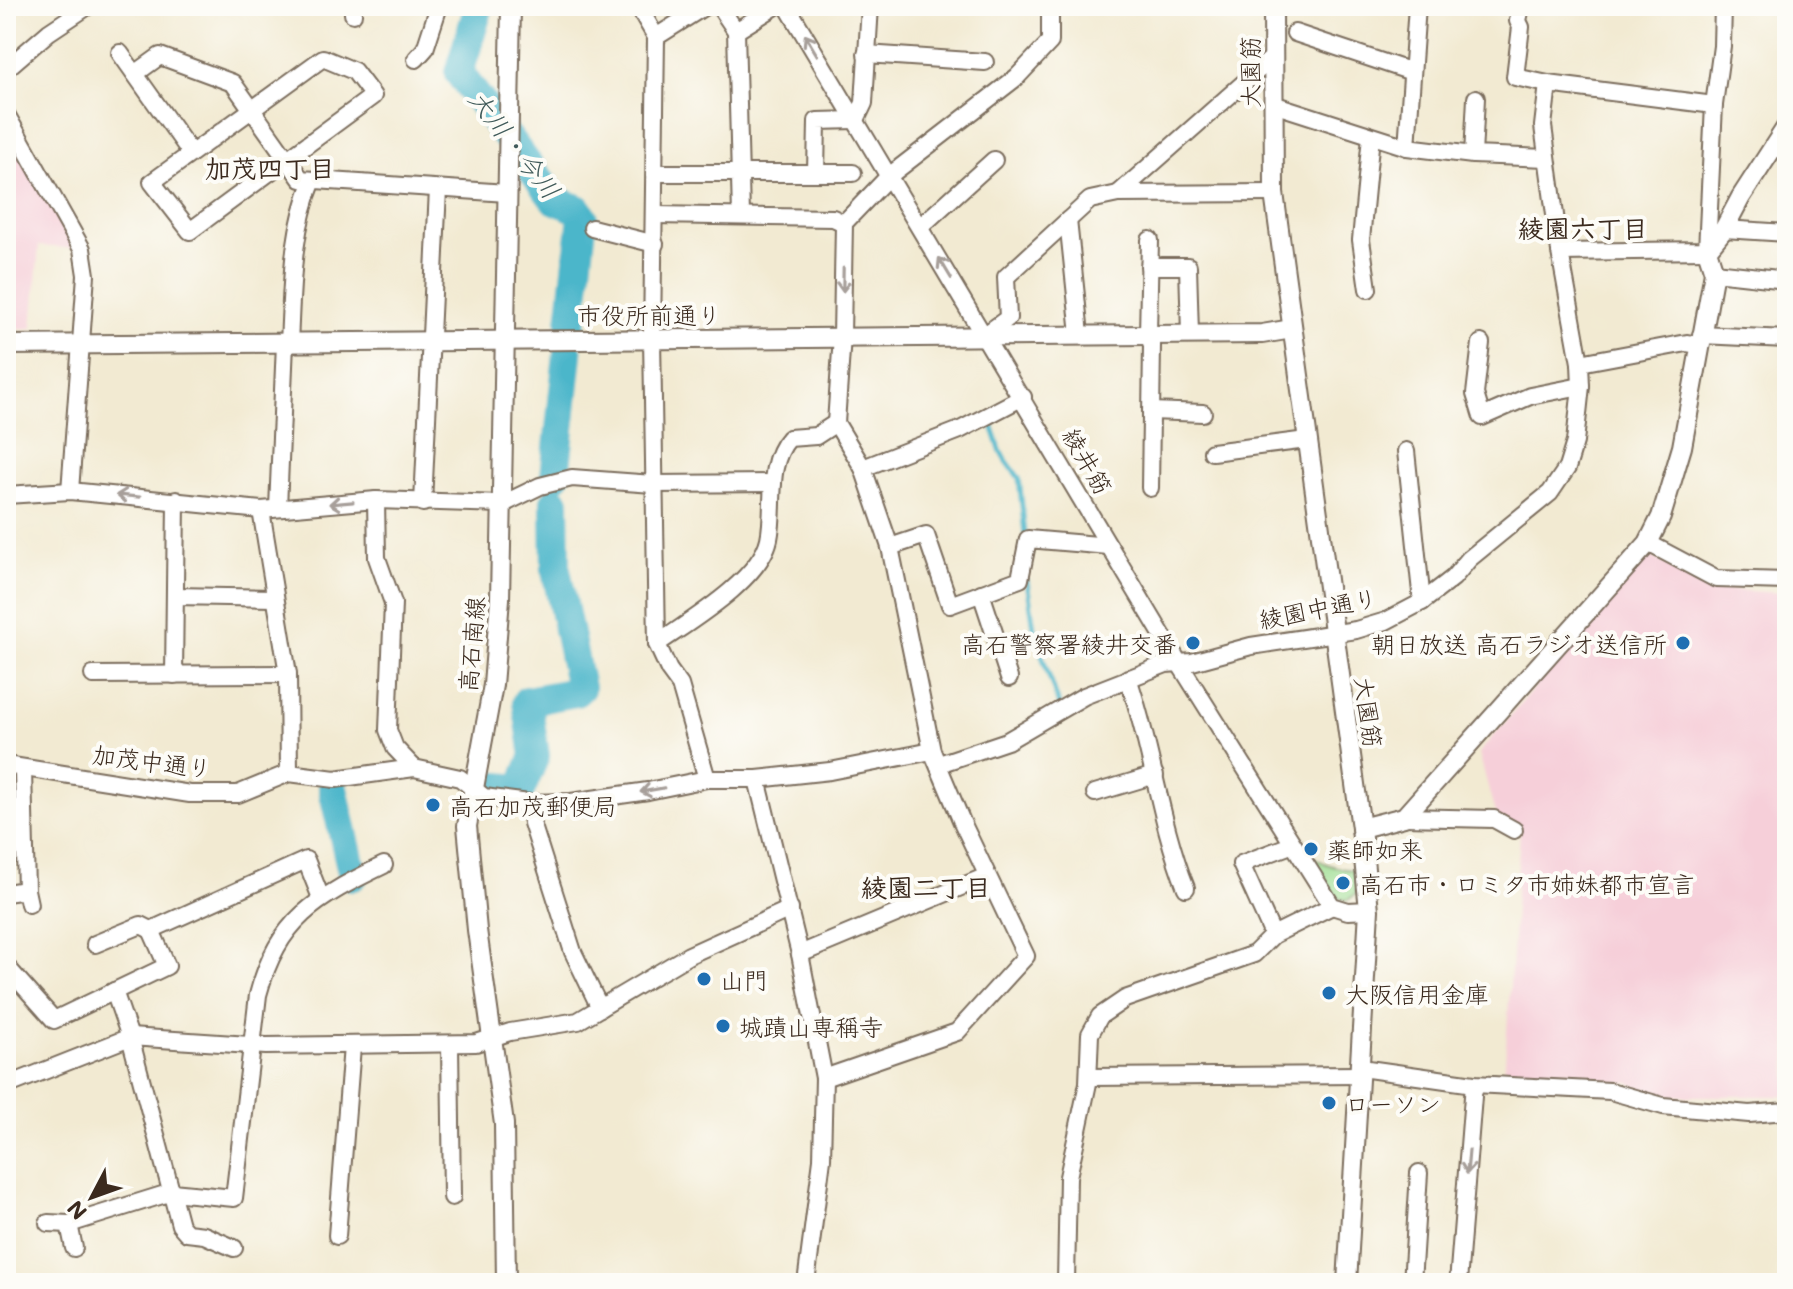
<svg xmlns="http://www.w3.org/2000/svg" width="1793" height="1289" font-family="Mali,'Klee One',sans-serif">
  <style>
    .built { fill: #f6cfd9 }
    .green { fill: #9fde93; stroke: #6d8458; stroke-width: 2 }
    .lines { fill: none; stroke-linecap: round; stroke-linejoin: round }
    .stream { stroke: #4cb6ca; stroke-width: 5 }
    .river { stroke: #4cb6ca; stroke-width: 30 }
    .minor-casing { stroke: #7b6d5d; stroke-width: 20 }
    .tertiary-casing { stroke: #7b6d5d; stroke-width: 22 }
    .minor { stroke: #fff; stroke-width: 16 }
    .tertiary { stroke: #fff; stroke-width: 18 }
    .oneway { stroke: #a79f9a }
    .poi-dot { fill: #1f6fb2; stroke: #fdfcf7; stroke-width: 3 }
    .labels { text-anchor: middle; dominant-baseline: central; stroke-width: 8; stroke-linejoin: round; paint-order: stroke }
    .street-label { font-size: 24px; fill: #3b2a1e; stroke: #fdfcf7 }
    .poi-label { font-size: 24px; fill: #3b2a1e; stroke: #fdfcf7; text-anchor: start }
    .water-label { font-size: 26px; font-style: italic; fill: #415b5a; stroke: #fdfcf7 }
    .neighbourhood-label { font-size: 26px; font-weight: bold; fill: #3b2a1e; stroke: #fdfcf7 }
  </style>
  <rect width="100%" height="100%" fill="#fdfcf7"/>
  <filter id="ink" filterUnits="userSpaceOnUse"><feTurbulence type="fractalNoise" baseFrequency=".0125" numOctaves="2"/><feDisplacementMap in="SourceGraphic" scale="16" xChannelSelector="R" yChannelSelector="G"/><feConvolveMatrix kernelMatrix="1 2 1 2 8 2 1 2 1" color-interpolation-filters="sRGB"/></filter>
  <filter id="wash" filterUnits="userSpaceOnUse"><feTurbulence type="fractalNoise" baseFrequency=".006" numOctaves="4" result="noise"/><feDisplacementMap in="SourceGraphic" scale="32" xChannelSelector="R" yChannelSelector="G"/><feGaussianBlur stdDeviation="1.8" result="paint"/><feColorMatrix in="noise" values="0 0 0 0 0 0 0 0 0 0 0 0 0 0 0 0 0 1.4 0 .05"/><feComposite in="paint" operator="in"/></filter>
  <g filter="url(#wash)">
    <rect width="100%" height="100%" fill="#f2ead2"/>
    <g class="built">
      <path d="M6,114L82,249L39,246L32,328L6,329Z"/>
      <path d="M1647,554L1711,589L1787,593V1096H1660L1629,1083L1504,1077L1520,832L1496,817L1479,753Z"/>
    </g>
    <path class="green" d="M1303,852C1321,862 1336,870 1357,870L1356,894L1348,900L1339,899Z"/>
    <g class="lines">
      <g class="stream">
        <path d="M990,419L1001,453L1019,478L1025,534"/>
        <path d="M1027,581L1035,635L1059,705"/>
      </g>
      <g class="river">
        <path d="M479,6L459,73L554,199L579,210L583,216L571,323"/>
        <path d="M555,476L568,354"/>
        <path d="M486,786L521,789L535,756L527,701L576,692L580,688L556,570L555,502"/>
        <path d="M333,789L353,876"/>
      </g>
    </g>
  </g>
  <g filter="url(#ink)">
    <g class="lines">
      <g class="minor-casing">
        <g id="minor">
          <path d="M638,6L656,37L652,338L657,644"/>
          <path d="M719,6L736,31L741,215"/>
          <path d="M787,6L1179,663L1332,906L1348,911L1369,910"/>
          <path d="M1521,6L1518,21L1521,27L1515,77L1548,84L1714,105"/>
          <path d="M353,14V6"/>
          <path d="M736,31L776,6"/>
          <path d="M1295,33L1412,72"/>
          <path d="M656,37L705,6"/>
          <path d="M120,53L191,153"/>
          <path d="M866,54L985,62"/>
          <path d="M323,58L354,71L373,96L190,231L152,182Z"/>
          <path d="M416,59L425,49L439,6"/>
          <path d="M6,69L49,32L88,6"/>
          <path d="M135,74L160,56L233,83L301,179L507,193"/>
          <path d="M1476,98L1473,155L1547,158"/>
          <path d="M1273,104L1407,147L1473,155"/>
          <path d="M6,114L82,249L86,275L70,491"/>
          <path d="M1407,147L1417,6"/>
          <path d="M655,173H853"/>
          <path d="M816,173L817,121L856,120L864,103L870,6"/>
          <path d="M1118,194L1272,58"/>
          <path d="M655,215L833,218L844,223"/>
          <path d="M1068,220L1080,334"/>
          <path d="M920,227L994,160"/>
          <path d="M592,228L655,244"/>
          <path d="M1724,229L1787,233"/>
          <path d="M1150,240L1148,334L1152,345L1150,488"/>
          <path d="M1560,252L1707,250L1714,105L1722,46L1723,6"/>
          <path d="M1149,266H1188L1190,334"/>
          <path d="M1714,272L1787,280"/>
          <path d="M1368,289L1361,240L1371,136"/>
          <path d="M985,335L1008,318L1006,277L1090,200L1118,194L1274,193"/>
          <path d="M1701,335L1787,339"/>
          <path d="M289,343C292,286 291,233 313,180"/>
          <path d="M1481,343L1475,394L1482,417L1530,396L1581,386"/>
          <path d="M1580,363L1687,343L1699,345"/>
          <path d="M1151,411L1203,413"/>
          <path d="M1406,451L1422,602"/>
          <path d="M1212,452L1307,440"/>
          <path d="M863,468L960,430L1023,397"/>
          <path d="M6,495L70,491L261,510L376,500L503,504L540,486L572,478L653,484L773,483"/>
          <path d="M376,500L377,558L393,603L388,730L395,748L414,768"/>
          <path d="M423,503L438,189"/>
          <path d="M278,508L285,343"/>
          <path d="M261,510L288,674L289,773"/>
          <path d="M1648,543L1716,579L1787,581"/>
          <path d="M890,547L926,535L950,605L1020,579L1028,539L1109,546"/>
          <path d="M981,593L1009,678"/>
          <path d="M175,596L275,598"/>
          <path d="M93,675L288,674"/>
          <path d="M174,675L176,500"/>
          <path d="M1128,678C1152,747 1159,820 1186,888"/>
          <path d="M939,764L1007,741L1084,696L1166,664L1192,662L1251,646L1356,630L1386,621L1422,602L1453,578L1469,559L1550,493L1567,468L1575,442L1581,386L1580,363L1560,252L1543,126L1548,84"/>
          <path d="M6,765L190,794H238L289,773L335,779L414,768L460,778L484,797L529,803L571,802L648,791L707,779H757L830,771L932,751"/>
          <path d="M23,770L26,890"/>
          <path d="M707,779L680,685L669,670L657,644C690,621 760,580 769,539C776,506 765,465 789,438L816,436L836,423"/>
          <path d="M757,779L800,954L824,1078L822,1159L806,1283"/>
          <path d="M1095,793L1155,775"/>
          <path d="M529,803L532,823L573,952L600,1008"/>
          <path d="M1404,817L1494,819L1514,830"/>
          <path d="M6,893L26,890L29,904"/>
          <path d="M1273,935L1241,864L1291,845"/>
          <path d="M95,944L141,925L151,930"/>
          <path d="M800,954L987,876"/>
          <path d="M6,966L54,1020L167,966L151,930L306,860L321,898"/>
          <path d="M114,991L130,1037L180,1225L187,1233L204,1235L234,1248"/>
          <path d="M450,1044L452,1197"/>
          <path d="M1361,1068L1474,1084L1610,1091L1663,1106L1749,1114L1787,1111"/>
          <path d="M1089,1077L1360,1075"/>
          <path d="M824,1078L957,1032L1026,956L962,822L932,751L890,547L863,468L836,423L842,336L844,223L889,176L1017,77L1050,42V6"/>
          <path d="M6,1086L130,1037L266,1046L476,1043L510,1032L578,1021L689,955L790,909"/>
          <path d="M48,1223L69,1224L172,1192L234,1198L258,995C278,919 316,898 384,865"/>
          <path d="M69,1224L74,1248"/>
          <path d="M337,1236L352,1046"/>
          <path d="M1066,1283L1068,1177L1088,1083L1090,1034L1100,1016L1125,999L1254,954L1273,935L1332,906"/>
          <path d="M1412,1283L1419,1173"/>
          <path d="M1458,1283L1474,1084"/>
        </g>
      </g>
      <g class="tertiary-casing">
        <g id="tertiary">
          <path d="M1273,6L1274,193L1361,828L1369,910L1347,1283"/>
          <path d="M6,345L1262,334L1292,329"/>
          <path d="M1361,828L1404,817L1648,543L1661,517L1682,447L1714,272L1707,250L1724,229L1741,197L1787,126"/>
          <path d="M506,1283L504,1124L477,930L467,826L493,685L500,599L511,6"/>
        </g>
      </g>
      <use href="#minor" class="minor"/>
      <use href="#tertiary" class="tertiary"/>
    </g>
    <defs><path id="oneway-shaft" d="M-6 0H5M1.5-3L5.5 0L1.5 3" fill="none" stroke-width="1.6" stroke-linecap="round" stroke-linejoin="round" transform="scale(2)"/></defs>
    <g class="oneway">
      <use href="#oneway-shaft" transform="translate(811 45) rotate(-121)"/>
      <use href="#oneway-shaft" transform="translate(945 268) rotate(-121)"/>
      <use href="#oneway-shaft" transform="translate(843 280) rotate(91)"/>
      <use href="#oneway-shaft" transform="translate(128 496) rotate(-175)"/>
      <use href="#oneway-shaft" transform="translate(341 503) rotate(175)"/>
      <use href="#oneway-shaft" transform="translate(652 790) rotate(170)"/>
      <use href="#oneway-shaft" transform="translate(1468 1162) rotate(95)"/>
    </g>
  </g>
  <g class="poi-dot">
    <circle cx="1193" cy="643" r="8"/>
    <circle cx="1683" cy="643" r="8"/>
    <circle cx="433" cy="805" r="8"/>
    <circle cx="1311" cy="849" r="8"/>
    <circle cx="1343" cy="883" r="8"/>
    <circle cx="704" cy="979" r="8"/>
    <circle cx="1329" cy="993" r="8"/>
    <circle cx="723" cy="1026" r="8"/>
    <circle cx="1329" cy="1103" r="8"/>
  </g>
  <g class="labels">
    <g class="street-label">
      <text transform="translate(1249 72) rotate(-90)">大園筋</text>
      <text x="649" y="314">市役所前通り</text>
      <text transform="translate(1088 461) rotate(60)">綾井筋</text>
      <text transform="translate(1318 608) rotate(-11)">綾園中通り</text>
      <text transform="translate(471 644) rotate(-85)">高石南線</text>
      <text transform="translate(1369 712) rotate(82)">大園筋</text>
      <text transform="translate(152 761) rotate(7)">加茂中通り</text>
    </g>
    <g class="poi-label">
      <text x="1177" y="643" text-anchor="end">高石警察署綾井交番</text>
      <text x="1667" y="643" text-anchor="end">朝日放送 高石ラジオ送信所</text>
      <text x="449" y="805">高石加茂郵便局</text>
      <text x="1327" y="849">薬師如来</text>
      <text x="1359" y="883">高石市・ロミタ市姉妹都市宣言</text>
      <text x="720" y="979">山門</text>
      <text x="1345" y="993">大阪信用金庫</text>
      <text x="739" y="1026">城蹟山専稱寺</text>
      <text x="1345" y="1103">ローソン</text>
    </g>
    <g class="water-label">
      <text transform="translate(515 144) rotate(52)">大川・今川</text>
    </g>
    <g class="neighbourhood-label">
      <text x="270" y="168">加茂四丁目</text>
      <text x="1583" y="228">綾園六丁目</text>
      <text x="926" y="887">綾園二丁目</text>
    </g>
  </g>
  <rect width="1793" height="1289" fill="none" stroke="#fdfcf7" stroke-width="32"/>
  <g transform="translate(92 1197) rotate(229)" stroke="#fdfcf7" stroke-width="6" paint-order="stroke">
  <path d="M0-6L14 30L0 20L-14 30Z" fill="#3b2a1e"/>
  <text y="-12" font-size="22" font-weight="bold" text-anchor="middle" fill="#3b2a1e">N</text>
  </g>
</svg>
